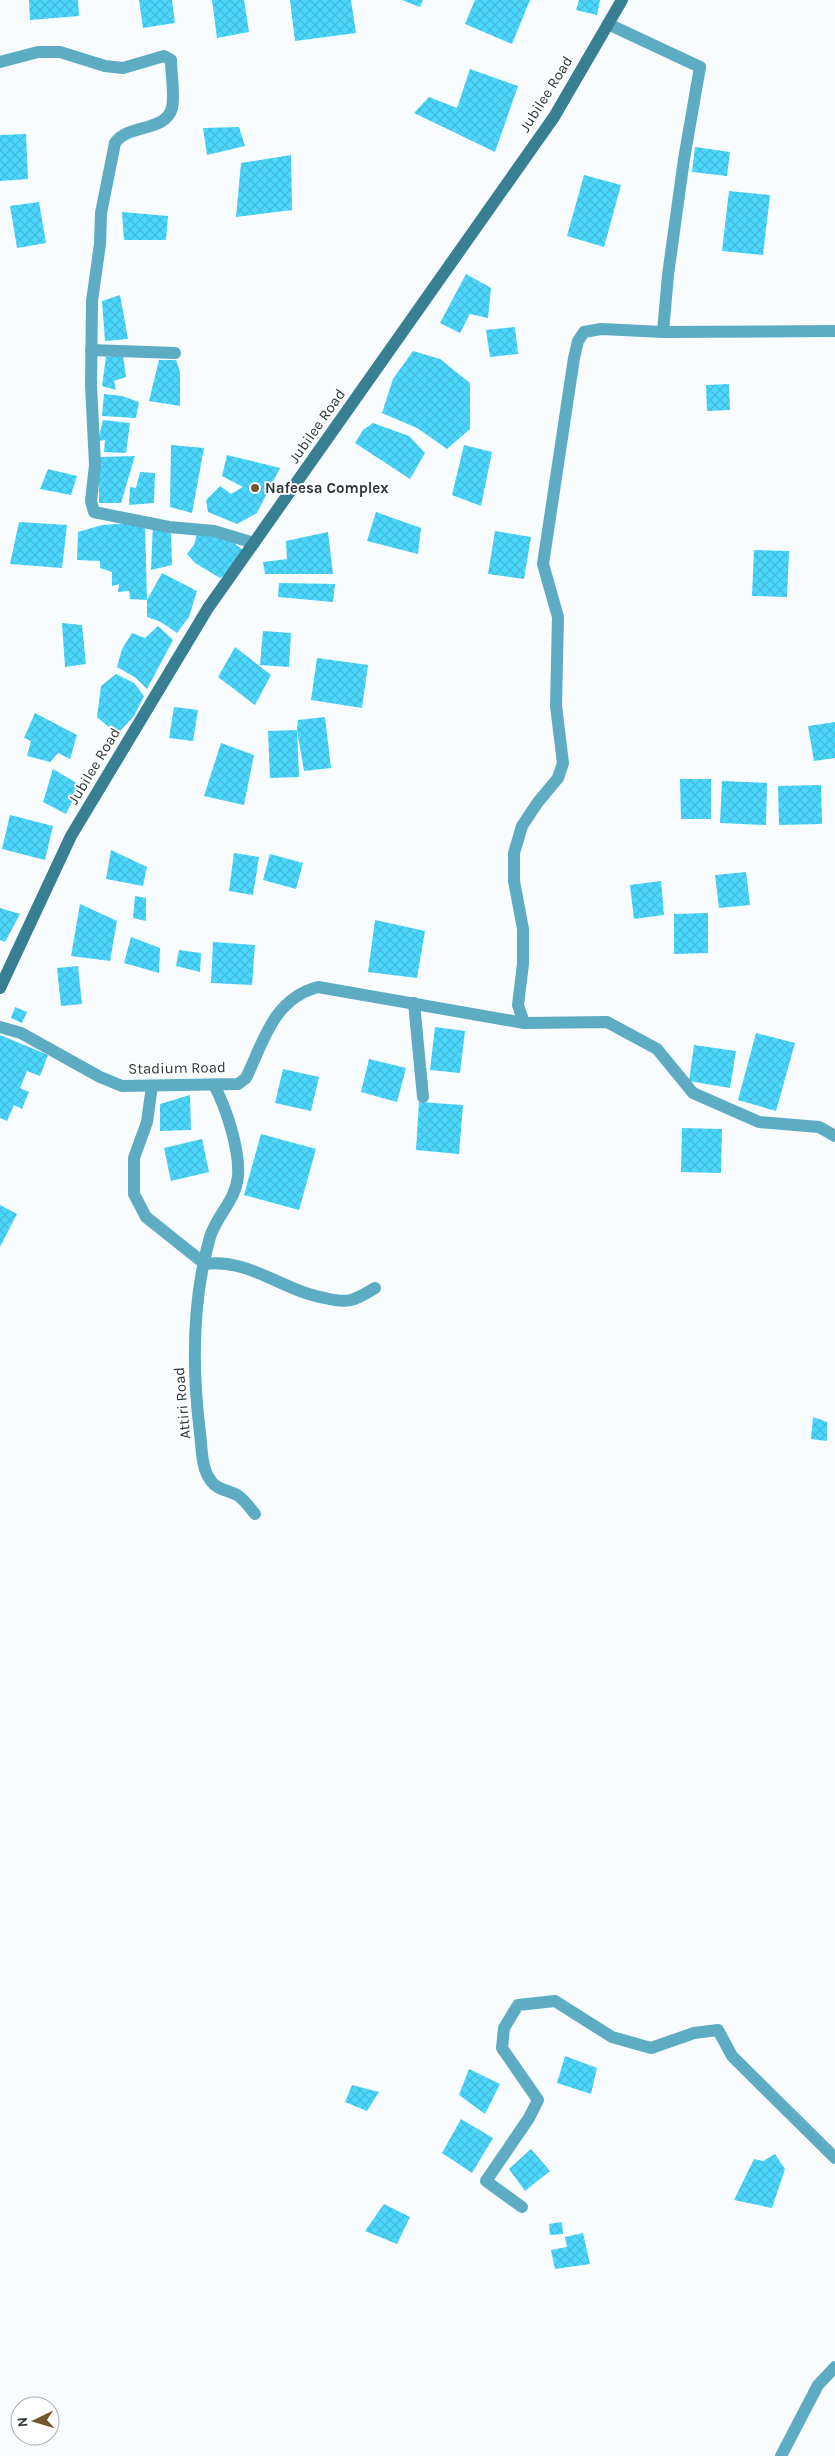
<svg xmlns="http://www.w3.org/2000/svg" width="835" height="2456" font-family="Karla,sans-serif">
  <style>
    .building { fill: url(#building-cross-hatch) }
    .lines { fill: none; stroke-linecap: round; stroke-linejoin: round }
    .minor { stroke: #5dacc4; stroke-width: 12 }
    .tertiary { stroke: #5dacc4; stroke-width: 12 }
    .secondary { stroke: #387f93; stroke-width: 12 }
    .poi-dot { fill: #75552b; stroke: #fff; stroke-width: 2 }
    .labels { text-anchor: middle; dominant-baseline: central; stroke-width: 4; stroke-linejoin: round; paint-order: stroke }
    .street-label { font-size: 15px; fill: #2d3639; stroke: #fff }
    .poi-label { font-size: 15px; font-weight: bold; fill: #2d3639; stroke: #fff; text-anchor: start }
  </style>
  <defs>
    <pattern id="building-cross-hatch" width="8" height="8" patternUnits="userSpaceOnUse" patternTransform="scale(1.25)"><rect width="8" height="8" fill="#4cd8fe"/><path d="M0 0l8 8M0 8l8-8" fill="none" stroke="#43bada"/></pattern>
  </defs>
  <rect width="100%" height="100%" fill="#f8fcfe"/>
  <g class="building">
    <path d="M29,0H78L79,16L30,20Z"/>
    <path d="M139,0H172L175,23L143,28Z"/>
    <path d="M212,0H244L249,32L217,38Z"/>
    <path d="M290,0H351L356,33L295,41Z"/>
    <path d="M402,0H423L420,7Z"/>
    <path d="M475,0H530L512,44L465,24Z"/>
    <path d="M579,0H600L597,15L576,10Z"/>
    <path d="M470,69L518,86L495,152L414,113L429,97L457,108Z"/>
    <path d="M239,127L245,146L207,155L203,128Z"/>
    <path d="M26,134L28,179L0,181V135Z"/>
    <path d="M695,147L730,152L727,176L692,172Z"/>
    <path d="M291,155L292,210L236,217L241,163Z"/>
    <path d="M584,175L621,185L604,247L567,236Z"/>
    <path d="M729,191L770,195L763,255L722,251Z"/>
    <path d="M39,202L46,243L17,248L10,206Z"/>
    <path d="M122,212L168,216L166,240H124Z"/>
    <path d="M466,274L491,288L488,318L470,314L460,333L440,323Z"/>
    <path d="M120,295L128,339L105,341L102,301Z"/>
    <path d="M515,327L518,354L490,357L486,330Z"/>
    <path d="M413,351L440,359L470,383V429L447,449L417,428L382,413L393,379Z"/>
    <path d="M123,355L126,377L114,381L116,390L102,386L106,357Z"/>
    <path d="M159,360H176L180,372V406L149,401Z"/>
    <path d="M729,384L730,410L707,411L706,385Z"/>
    <path d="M104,394L122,396L139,402L136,418L102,416Z"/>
    <path d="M103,420L130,423L126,453L104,452L105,440L98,441Z"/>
    <path d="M373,423L409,436L425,453L410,479L355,443L363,430Z"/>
    <path d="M171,445L204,448L192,513L170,507Z"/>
    <path d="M464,445L492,452L481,506L452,495Z"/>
    <path d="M227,455L280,468L257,513L237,524L208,512L206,500L220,486L231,494L243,487L222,476Z"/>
    <path d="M135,456L121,503H99V457Z"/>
    <path d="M48,469L77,476L71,495L40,489Z"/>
    <path d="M140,472L155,473L154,503L129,505L130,487L136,488Z"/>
    <path d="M376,512L421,528L418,554L367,541Z"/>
    <path d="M19,522L67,525L62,568L10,564Z"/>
    <path d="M145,522L147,600L130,599L129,591L118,592L119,584L112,586V572L100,568V561L77,560L78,532L102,525Z"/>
    <path d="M153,523L171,534L172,565L151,570Z"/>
    <path d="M495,531L531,537L524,579L488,574Z"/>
    <path d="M328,532L333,574H265L263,562L287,559L286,541Z"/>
    <path d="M197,533L229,539L244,551L228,573L220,578L195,563L187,554L194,545Z"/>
    <path d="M754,550L789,551L787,597L752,596Z"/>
    <path d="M162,573L197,591L189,617L177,633L161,622L147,617V600Z"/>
    <path d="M279,583L335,584L333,602L278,597Z"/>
    <path d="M62,623L82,625L86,664L65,667Z"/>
    <path d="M158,626L173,640L147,689L136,678L117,667L122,649L132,633L145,638Z"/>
    <path d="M263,631L291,633L289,667L260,665Z"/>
    <path d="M235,647L271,675L255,705L218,677Z"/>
    <path d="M317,658L368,665L362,708L311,700Z"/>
    <path d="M116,674L134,683L144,696L134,716L120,731L111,729L97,717L101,686Z"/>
    <path d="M174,707L198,710L193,741L169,738Z"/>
    <path d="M35,713L77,735L70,759L58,753L50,762L27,756L31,741L24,738Z"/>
    <path d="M325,717L331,768L304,771L297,730L298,720Z"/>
    <path d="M835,722V758L814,761L808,726Z"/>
    <path d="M297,730L299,777L270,778L268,731Z"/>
    <path d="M221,743L254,755L244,805L204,796Z"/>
    <path d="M53,769L80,785L66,814L43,802Z"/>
    <path d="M680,779H711V819H681Z"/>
    <path d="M722,781L767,783L766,825L720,823Z"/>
    <path d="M821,785L822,824L779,825L778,786Z"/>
    <path d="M10,815L53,826L45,860L2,849Z"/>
    <path d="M111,850L147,867L143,886L106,879Z"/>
    <path d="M234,853L259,857L253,895L229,891Z"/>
    <path d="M270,854L303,863L296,889L263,880Z"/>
    <path d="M746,872L750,905L719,908L715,875Z"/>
    <path d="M661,881L664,915L634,919L630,885Z"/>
    <path d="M135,896L146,898V921L133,918Z"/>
    <path d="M80,904L117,921L110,961L71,956Z"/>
    <path d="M0,908L20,914L5,942L0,940Z"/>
    <path d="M708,913V953L674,954V914Z"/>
    <path d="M375,920L425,931L417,978L368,972Z"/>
    <path d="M131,937L160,948L159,973L124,963Z"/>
    <path d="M213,942L255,945L252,985L211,983Z"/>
    <path d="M179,950L201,953L200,972L176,966Z"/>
    <path d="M78,966L82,1004L61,1006L57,968Z"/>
    <path d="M15,1007L27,1012L22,1023L11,1018Z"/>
    <path d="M435,1027L465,1031L460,1073L430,1070Z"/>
    <path d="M756,1033L795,1043L776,1111L738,1100Z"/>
    <path d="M0,1035L48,1055L40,1076L27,1071L20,1088L29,1092L22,1109L14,1105L7,1121L0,1118Z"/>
    <path d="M694,1045L736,1051L730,1088L689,1081Z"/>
    <path d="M369,1059L406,1068L397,1102L361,1092Z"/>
    <path d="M283,1069L319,1077L311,1111L275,1103Z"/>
    <path d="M190,1095L191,1130L160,1131V1104Z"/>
    <path d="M419,1102L463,1105L459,1154L416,1150Z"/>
    <path d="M682,1128L722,1129L721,1173L681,1172Z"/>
    <path d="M261,1134L316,1149L299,1210L244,1195Z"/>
    <path d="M202,1139L209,1172L171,1181L164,1148Z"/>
    <path d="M0,1205L17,1214L0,1247Z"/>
    <path d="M813,1417L827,1422V1441L811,1439Z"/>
    <path d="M565,2056L597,2068L591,2094L557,2083Z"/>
    <path d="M469,2069L500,2084L485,2114L459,2095Z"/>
    <path d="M352,2085L379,2092L367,2111L345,2102Z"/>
    <path d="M461,2119L493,2138L472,2173L442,2153Z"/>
    <path d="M531,2149L550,2171L525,2191L509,2169Z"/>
    <path d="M775,2154L785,2169L772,2208L734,2200L754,2159L763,2161Z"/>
    <path d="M384,2204L410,2217L397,2244L365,2231Z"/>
    <path d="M562,2222L563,2234L550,2235L549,2224Z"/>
    <path d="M583,2233L590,2264L555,2269L551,2250L567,2247L565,2237Z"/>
  </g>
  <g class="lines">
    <g class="minor">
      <path d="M0,62L38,52H60L105,66L123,68L164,56L171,60C171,75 175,94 172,108C166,132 127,124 115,143L101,213L100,244L92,301L91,385L95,465L91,501L94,512L169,527L214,531L254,543"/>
      <path d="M663,332L835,331"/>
      <path d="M91,350L175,353"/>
      <path d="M414,1003L423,1097"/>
      <path d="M214,1085C226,1107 240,1150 238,1176C236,1200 217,1215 210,1237C192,1300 192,1369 200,1433C202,1448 201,1468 211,1481C217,1490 228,1490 237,1495C244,1499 250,1508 255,1514"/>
      <path d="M152,1086L147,1122L134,1158V1194L146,1217L205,1264C249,1258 283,1291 325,1298C333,1300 343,1302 351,1300C359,1298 368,1292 375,1288"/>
      <path d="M522,2207L486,2181L529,2118L538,2100L502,2048L504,2028L518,2005L555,2001L612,2037L651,2048L694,2033L718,2030L732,2056L835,2158"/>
      <path d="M781,2456L818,2385L835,2367"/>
    </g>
    <g class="tertiary">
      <path d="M524,1023L518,1005L523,964V929L514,881V853L522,826L538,802L558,778L563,763L556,706L558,617L543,564L574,358L578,341L584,332L601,329L663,332L668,275L684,159L700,67L608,24"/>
      <path d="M0,1027L21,1033L100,1077L122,1086L238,1084L246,1078C264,1041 273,999 318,987L524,1023L607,1022L657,1049L693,1093L759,1122L819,1127L835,1136"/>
    </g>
    <path class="secondary" d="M0,988L71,836L208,608L554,117L622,0"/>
  </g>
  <circle class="poi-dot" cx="255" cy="488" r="5"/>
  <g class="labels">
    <g class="street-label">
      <text transform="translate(546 94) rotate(-58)">Jubilee Road</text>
      <text transform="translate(317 426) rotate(-55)">Jubilee Road</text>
      <text transform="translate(94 766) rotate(-59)">Jubilee Road</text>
      <text transform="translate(177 1068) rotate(-1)">Stadium Road</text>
      <text transform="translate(182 1403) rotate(-95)">Attiri Road</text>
    </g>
    <g class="poi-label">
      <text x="265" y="488">Nafeesa Complex</text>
    </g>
  </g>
  <g transform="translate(35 2421) rotate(265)"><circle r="24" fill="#ffffff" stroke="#abafb0"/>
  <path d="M0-4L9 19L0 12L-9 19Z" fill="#75552b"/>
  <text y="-8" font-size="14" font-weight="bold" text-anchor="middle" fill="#2d3639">N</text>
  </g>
</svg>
